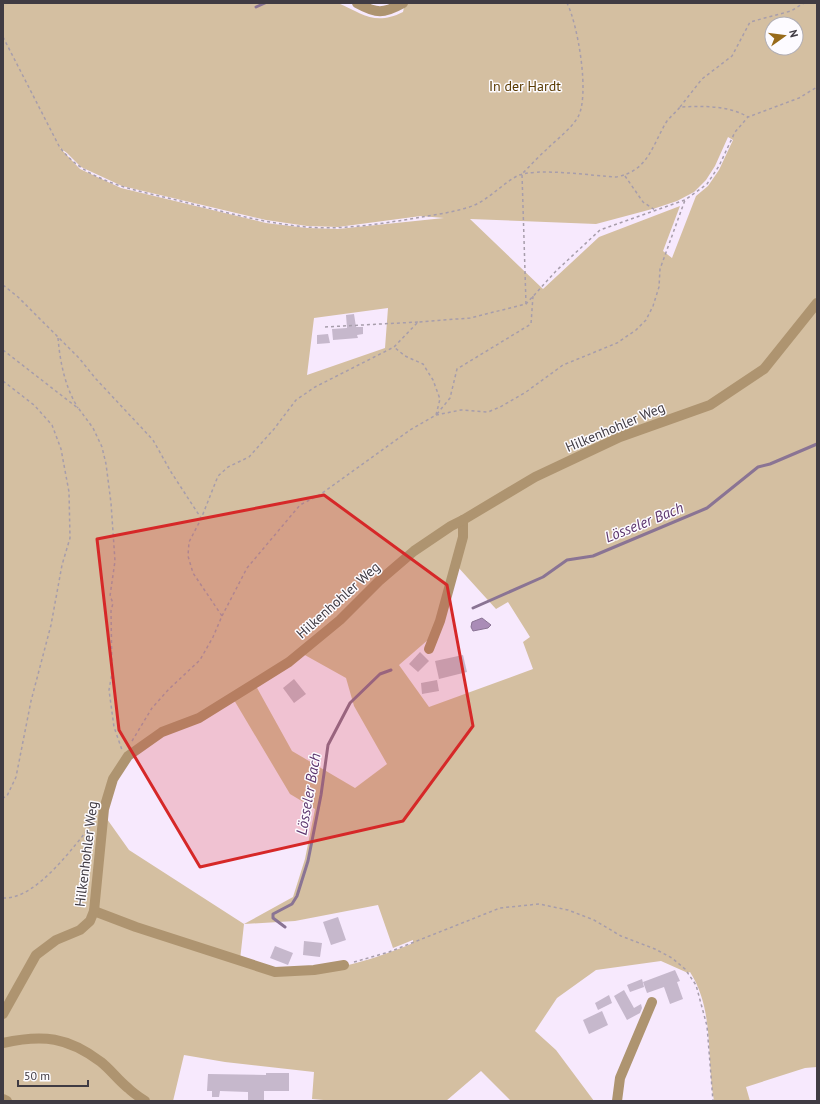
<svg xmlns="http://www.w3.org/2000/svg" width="820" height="1104" font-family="'PT Sans',sans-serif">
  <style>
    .green { fill: #d4bfa1; fill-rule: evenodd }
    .water { fill: #aa8cb7; stroke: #8a7494 }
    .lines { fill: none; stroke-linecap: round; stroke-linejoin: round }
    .stream { stroke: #8a7494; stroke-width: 3 }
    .building { fill: #c6b8cc }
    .path { stroke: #a79dab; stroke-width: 1.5; stroke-dasharray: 3 3; stroke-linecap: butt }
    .minor { stroke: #ae9470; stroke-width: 10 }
    .marked { fill: #d62828; fill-opacity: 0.2; stroke: #d62828; stroke-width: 3; stroke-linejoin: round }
    .labels { text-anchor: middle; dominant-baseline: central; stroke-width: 3; stroke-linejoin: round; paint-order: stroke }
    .park-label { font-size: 14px; fill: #593a00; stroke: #fdfbff }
    .street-label { font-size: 14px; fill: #403b43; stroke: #fdfbff }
    .water-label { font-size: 15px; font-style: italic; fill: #5c356d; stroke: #fdfbff }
  </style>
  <rect width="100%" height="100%" fill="#f7e9fd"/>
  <path class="green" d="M3,3H338C363,14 375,26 403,12L405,3H817V299L762,367L708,403L620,435L533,476L450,524L413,550L378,580L338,619L288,661L234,697L197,717L162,730L128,753L112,778L102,812L129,850L244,924L293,897L305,859L315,809L290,794L234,700L256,686L292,751L355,788L387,764L354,706L346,678L303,654C316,642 330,632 343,620C377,587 417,541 462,523L461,536L438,620L429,639L399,665L429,707L533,669L523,642L530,637L508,602L496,609L457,566L464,537V522L536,479L622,439L711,408L766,371L817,307V1067L805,1068L746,1087L750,1101H714C706,1058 715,1011 690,972L688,973L661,961L596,970L557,998L535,1031L556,1050L594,1101H511L481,1071L446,1101H335L312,1099L314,1072L225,1062L184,1055L173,1101H3ZM772,24H796V48H772ZM728,137L733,140L719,170L708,186L696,196L672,258L663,251L680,206L599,237L543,289L470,219L596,224L656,208L677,201L694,192L706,180L715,166ZM60,148L67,153L81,167L122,186L266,220L307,226L338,227L421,216L444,218L338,229L307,228L266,223L121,188L80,169ZM388,308L385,348L307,375L314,318ZM378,905L393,948L413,940V943C374,960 320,976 277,973C253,971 227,958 204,950C176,941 147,934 120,923L121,920L204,946L240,960L244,924L295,921Z"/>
  <path class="water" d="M482,618L491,625L488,628L473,631L471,627L472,622Z"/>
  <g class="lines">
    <g class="stream">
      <path d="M256,7L265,3"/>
      <path d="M473,608L543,577L567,560L593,556L707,508L758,467L770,464L817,444"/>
      <path d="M285,927L273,918V914L292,904L297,896L308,861L321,795L328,745L350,703L380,674L391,670"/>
    </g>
  </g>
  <g class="building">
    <path d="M354,314L356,327H363V334L357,335L358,338L333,340L332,329L347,328L346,315Z"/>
    <path d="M328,334L330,343L317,344V335Z"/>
    <path d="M420,652L429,661L418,672L409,664Z"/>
    <path d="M463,655L467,672L439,679L435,661Z"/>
    <path d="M294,679L306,694L294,703L283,688Z"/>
    <path d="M437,680L439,691L422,694L421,683Z"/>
    <path d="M338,917L346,940L331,945L323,922Z"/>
    <path d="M304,941L322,943L320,957L303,955Z"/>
    <path d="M275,946L293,953L288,965L270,958Z"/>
    <path d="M675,970L680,981L677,982L683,999L670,1004L664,987L647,993L643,982Z"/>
    <path d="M642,979L644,987L630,992L627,985Z"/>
    <path d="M624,990L634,1008L641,1004L642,1008L640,1013L627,1020L614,996Z"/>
    <path d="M609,995L612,1003L598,1010L595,1003Z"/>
    <path d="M602,1011L608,1025L589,1034L583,1020Z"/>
    <path d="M266,1073H289V1091H264V1101H248V1092L220,1091L219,1097H212V1091H207L208,1074L266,1075Z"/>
  </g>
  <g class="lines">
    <g class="path">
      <path d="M3,37L59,146C83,180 129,189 168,198C214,209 260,223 307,227C343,230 380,224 416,218C432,215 450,213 466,208C486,203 499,186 517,176C535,167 594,176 616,177C649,171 652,145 667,121C671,116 676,112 680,107C702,106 728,105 748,117"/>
      <path d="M680,107L702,79L732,56L750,22L791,11L804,3"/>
      <path d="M625,176L643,202L655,210"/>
      <path d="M3,285L18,297L79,358L96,379L153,440L171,472L201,518"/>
      <path d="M526,304L522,174C530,166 538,157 546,150C557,139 570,130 578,117C590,95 578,25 567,3"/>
      <path d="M325,327L418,322"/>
      <path d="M58,338C60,362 65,387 78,408"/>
      <path d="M3,350L79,409L93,428L102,447L106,464L111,503L115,561L110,596L113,603L111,611L112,673L109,690L114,727L122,750"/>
      <path d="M3,381L34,405L52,425L61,449L69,492L70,538L62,565L51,625L31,701L16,777L7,796L3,798"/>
      <path d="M437,414L450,398L457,369L531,324L533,296"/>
      <path d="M436,415L461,410L488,412L500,407L526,392L563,365L617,343L636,330L646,320L653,306L659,287L660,269L685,200"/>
      <path d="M222,616L247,568L300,505L321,494L410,430L436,415L440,399L433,380L423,364L405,356L394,347"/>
      <path d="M132,741L152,708L169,689L200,660L213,637L222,616L193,573L188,556L189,542L201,519L218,476L228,467L249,457L274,429L296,400L315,387L394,347L418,322L470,318L526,304L556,271L600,230L685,200L707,184L719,166L735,132L748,117L799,98L817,87"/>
      <path d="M3,898C36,900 74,846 93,823"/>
      <path d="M354,962L389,952L500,908L539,904L568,910L594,920L621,936L655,949L672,958L685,969L696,985L707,1026L713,1101"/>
    </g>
    <g class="minor">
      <path d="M357,3C377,14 383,14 403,3"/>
      <path d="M429,649L440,621L463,537V520"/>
      <path d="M94,911L136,927L275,972L314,970L344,965"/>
      <path d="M3,1014L36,955L56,940L80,930L90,921L94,911L104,809L113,779L128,756L162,732L199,718L289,662L340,620L379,581L414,551L451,526L463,520L535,477L620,437L710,405L764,369L817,303"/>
      <path d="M3,1043C43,1034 68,1037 101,1062C111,1070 118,1080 128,1088C133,1093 139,1097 145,1101"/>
      <path d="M3,1099L7,1101"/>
      <path d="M617,1101L620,1078L652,1002"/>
    </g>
  </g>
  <path class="marked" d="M324,495L447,585L473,726L403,821L200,867L119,730L97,539Z"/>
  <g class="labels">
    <g class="park-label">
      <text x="525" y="86">In der Hardt</text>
    </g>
    <g class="street-label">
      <text transform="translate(615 427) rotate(-23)">Hilkenhohler Weg</text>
      <text transform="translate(338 600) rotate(-42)">Hilkenhohler Weg</text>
      <text transform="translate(86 854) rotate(-83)">Hilkenhohler Weg</text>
    </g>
    <g class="water-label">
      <text transform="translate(644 522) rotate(-22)">Lösseler Bach</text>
      <text transform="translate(308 794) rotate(-80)">Lösseler Bach</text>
    </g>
  </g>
  <rect width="820" height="1104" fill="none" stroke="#403b43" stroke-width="8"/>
  <g transform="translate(784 36) rotate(76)"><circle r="19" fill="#fdfbff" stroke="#b1aeb4"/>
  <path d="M0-3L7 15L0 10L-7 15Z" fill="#986b1a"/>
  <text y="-6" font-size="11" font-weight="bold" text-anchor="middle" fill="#403b43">N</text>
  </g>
  <path d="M18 1080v6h70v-6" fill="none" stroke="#403b43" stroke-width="2"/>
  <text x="24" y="1080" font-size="12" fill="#403b43" stroke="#fdfbff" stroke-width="3" paint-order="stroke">50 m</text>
</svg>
